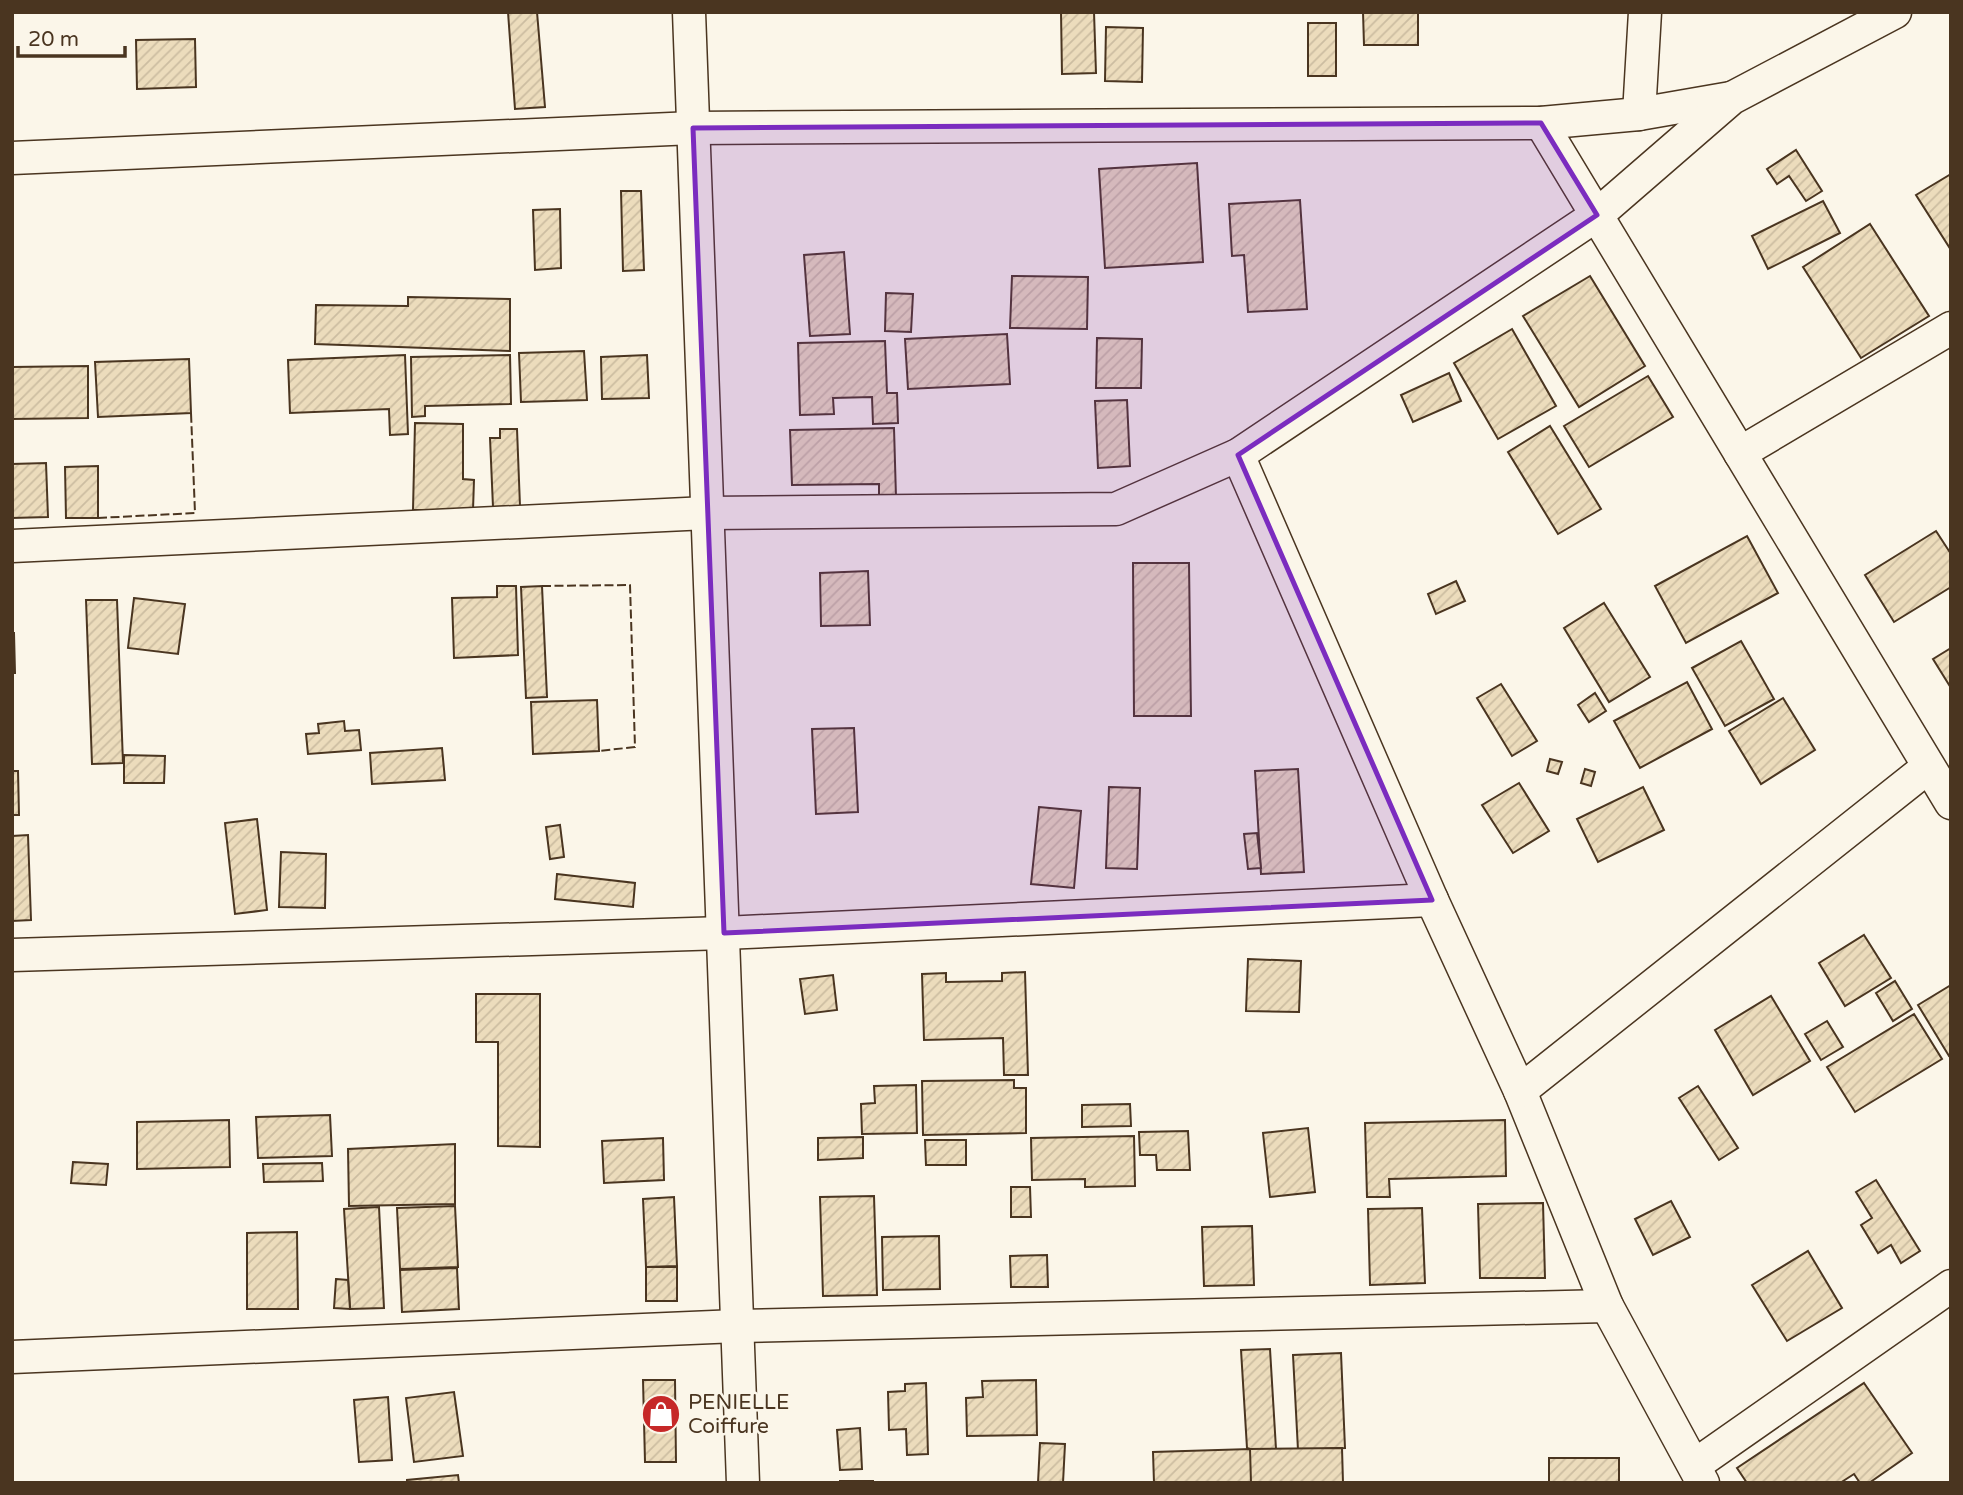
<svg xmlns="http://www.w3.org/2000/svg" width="1963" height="1495" font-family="'Varela Round',sans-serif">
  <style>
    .building { fill: url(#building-hatch); stroke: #4a3520; stroke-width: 2 }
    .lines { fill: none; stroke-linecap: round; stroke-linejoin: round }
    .street-casing { stroke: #4a3520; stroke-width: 35 }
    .street { stroke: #fbf6e9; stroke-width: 32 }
    .fence { stroke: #4a3520; stroke-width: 2; stroke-dasharray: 9 3.5; stroke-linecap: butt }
    .marked { fill: #7b2cbf; fill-opacity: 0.2; stroke: #7b2cbf; stroke-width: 5; stroke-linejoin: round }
    .labels { text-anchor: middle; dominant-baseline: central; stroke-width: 5; stroke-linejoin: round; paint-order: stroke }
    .poi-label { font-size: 21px; fill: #4a3520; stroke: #fbf6e9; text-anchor: start }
  </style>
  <defs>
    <pattern id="building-hatch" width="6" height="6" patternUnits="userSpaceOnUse" patternTransform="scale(1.75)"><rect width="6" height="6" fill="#ecdcbc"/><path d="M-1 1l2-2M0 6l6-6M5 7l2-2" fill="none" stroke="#ccbda1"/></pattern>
  </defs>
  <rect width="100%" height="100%" fill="#fbf6e9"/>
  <g class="building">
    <path d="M508,12H537L545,107L515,109Z"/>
    <path d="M1061,12H1094L1096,73L1062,74Z"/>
    <path d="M1363,12H1418V45H1364Z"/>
    <rect x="1308" y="23" width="28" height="53"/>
    <path d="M1106,27L1143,28L1142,82L1105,81Z"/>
    <path d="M195,39L196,87L137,89L136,40Z"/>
    <path d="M1796,150L1822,191L1806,201L1789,176L1777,184L1767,169Z"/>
    <path d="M1197,163L1203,262L1105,268L1099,169Z"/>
    <path d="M1951,174V250L1916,195Z"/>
    <path d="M621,191H641L644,270L623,271Z"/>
    <path d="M1300,200L1307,309L1248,312L1244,255L1232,256L1229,204Z"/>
    <path d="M1823,201L1840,233L1768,269L1752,236Z"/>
    <path d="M560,209L561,268L535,270L533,210Z"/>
    <path d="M1870,224L1929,316L1861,358L1803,267Z"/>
    <path d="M844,252L850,334L810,336L804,255Z"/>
    <path d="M1012,276L1088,277L1087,329L1010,328Z"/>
    <path d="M1590,276L1645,366L1579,407L1523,316Z"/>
    <path d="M886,293L913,294L911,332L885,331Z"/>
    <path d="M408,297L510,299V351L315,344L316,305L408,306Z"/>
    <path d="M1512,329L1556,406L1498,439L1454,363Z"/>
    <path d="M1007,334L1010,384L908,389L905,339Z"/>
    <path d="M1097,338L1142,339L1141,388H1096Z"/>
    <path d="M885,341L887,393H897L898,423L873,424L872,397L833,398L834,414L800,415L798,343Z"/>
    <path d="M584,351L587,400L521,402L519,353Z"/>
    <path d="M405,355L408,434L390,435L389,409L290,413L288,360Z"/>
    <path d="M510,355L511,404L425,406V416L412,417L411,357Z"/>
    <path d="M647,355L649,398L602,399L601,357Z"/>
    <path d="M189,359L191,413L98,417L95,362Z"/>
    <path d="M88,366V418L12,419V367Z"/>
    <path d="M1449,373L1461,401L1413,422L1401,395Z"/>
    <path d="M1648,376L1673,417L1589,467L1564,426Z"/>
    <path d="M1127,400L1130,466L1098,468L1095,401Z"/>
    <path d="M415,423L463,424V479L474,480L473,510H413Z"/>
    <path d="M1550,426L1601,509L1558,534L1508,452Z"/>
    <path d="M894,428L896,497H879V484L792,485L790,430Z"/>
    <path d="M500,429H517L520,506L493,507L490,438H500Z"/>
    <path d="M46,463L48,517L12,518V464Z"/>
    <path d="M98,466V518H66L65,467Z"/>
    <path d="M1936,531L1951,554V587L1894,622L1865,575Z"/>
    <path d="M1747,536L1778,593L1686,643L1655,586Z"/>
    <path d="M1133,563H1189L1191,716H1134Z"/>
    <path d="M868,571L870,625L821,626L820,573Z"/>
    <path d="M1456,581L1465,601L1436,614L1428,594Z"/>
    <path d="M497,586H516L518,655L454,658L452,598L497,597Z"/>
    <path d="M542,586L547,697L526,698L521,587Z"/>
    <path d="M134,598L185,604L178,654L128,648Z"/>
    <path d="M86,600H117L123,763L92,764Z"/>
    <path d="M1604,603L1650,677L1609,702L1564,628Z"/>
    <path d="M12,633H14L15,673H12Z"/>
    <path d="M1741,641L1774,699L1725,726L1692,668Z"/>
    <path d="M1951,648V688L1933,659Z"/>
    <path d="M1687,682L1712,729L1640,768L1614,721Z"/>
    <path d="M1501,684L1537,741L1512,756L1477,698Z"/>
    <path d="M1595,693L1606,711L1589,722L1578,705Z"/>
    <path d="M1783,698L1815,750L1761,784L1729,731Z"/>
    <path d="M597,700L599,751L533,754L531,702Z"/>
    <path d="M344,721L345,731L359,730L361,750L308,754L306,734L319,733L318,724Z"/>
    <path d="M854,728L858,812L816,814L812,729Z"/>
    <path d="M442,748L445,780L372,784L370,753Z"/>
    <path d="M124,755L165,756L164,783H124Z"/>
    <path d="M1550,759L1562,762L1558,774L1547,771Z"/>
    <path d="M1298,769L1304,872L1261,874L1255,771Z"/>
    <path d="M1585,769L1595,772L1591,786L1581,783Z"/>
    <path d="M12,771H18L19,815H12Z"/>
    <path d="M1519,783L1549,831L1513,853L1482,805Z"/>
    <path d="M1109,787L1140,788L1137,869L1106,868Z"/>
    <path d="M1643,787L1664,830L1598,862L1577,819Z"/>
    <path d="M1039,807L1081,811L1074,888L1031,884Z"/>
    <path d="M257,819L267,910L235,914L225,823Z"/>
    <path d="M560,825L564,857L550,859L546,827Z"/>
    <path d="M1257,833L1261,868L1248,869L1244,834Z"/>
    <path d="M28,835L31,920L12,921V836Z"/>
    <path d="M281,852L326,854L325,908L279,907Z"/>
    <path d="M557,874L635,883L633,907L555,899Z"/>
    <path d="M1864,935L1891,978L1845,1006L1819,963Z"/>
    <path d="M1248,959L1301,961L1299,1012L1246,1011Z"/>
    <path d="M1025,972L1028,1075H1004L1003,1038L924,1040L922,974L946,973V982L1002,981V973Z"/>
    <path d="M833,975L837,1010L805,1014L800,979Z"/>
    <path d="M1895,981L1912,1009L1893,1021L1876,993Z"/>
    <path d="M1951,985V1055L1949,1056L1918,1005Z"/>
    <path d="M476,994H540V1147L498,1146V1042H476Z"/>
    <path d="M1771,996L1810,1061L1753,1095L1715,1030Z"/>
    <path d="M1914,1014L1942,1059L1855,1112L1827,1067Z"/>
    <path d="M1827,1021L1843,1047L1821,1060L1805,1034Z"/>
    <path d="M1014,1080V1088H1026V1133L923,1135L922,1081Z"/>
    <path d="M916,1085L917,1133L862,1134L861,1104L875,1103L874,1086Z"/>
    <path d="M1698,1086L1738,1148L1719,1160L1679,1098Z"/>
    <path d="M1130,1104L1131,1126L1082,1127V1105Z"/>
    <path d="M330,1115L332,1156L258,1158L256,1117Z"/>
    <path d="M229,1120L230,1167L137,1169V1122Z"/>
    <path d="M1505,1120L1506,1176L1389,1179L1390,1197H1367L1365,1123Z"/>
    <path d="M1308,1128L1315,1192L1270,1197L1263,1133Z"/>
    <path d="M1188,1131L1190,1170H1157L1156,1155H1140L1139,1132Z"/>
    <path d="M1134,1136L1135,1186L1085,1187V1179L1032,1180L1031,1138Z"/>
    <path d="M863,1137V1158L818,1160V1138Z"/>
    <path d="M663,1138L664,1180L604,1183L602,1141Z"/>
    <path d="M925,1140H966V1165H926Z"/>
    <path d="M455,1144V1204L349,1206L348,1149Z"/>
    <path d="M73,1162L108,1164L106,1185L71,1183Z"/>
    <path d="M322,1163L323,1181L264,1182L263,1164Z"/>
    <path d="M1876,1180L1920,1251L1901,1263L1891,1245L1878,1253L1861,1225L1872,1218L1856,1192Z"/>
    <path d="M1011,1187H1030L1031,1217H1011Z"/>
    <path d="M874,1196L877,1295L823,1296L820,1197Z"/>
    <path d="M674,1197L677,1266L646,1267L643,1199Z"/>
    <path d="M1671,1201L1690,1237L1653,1255L1635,1219Z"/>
    <path d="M1543,1203L1545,1278H1480L1478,1204Z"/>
    <path d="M455,1206L458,1267L400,1269L397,1208Z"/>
    <path d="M379,1207L384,1308L350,1309L344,1209Z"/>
    <path d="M1422,1208L1425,1283L1370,1285L1368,1209Z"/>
    <path d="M1252,1226L1254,1285L1204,1286L1202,1227Z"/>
    <path d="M297,1232L298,1309H247V1233Z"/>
    <path d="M939,1236L940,1289L883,1290L882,1237Z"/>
    <path d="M1808,1251L1842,1308L1787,1341L1752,1285Z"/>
    <path d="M1047,1255L1048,1287H1011L1010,1256Z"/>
    <rect x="646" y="1267" width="31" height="34"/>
    <path d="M457,1268L459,1309L402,1312L400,1270Z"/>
    <path d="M336,1279L348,1280L350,1309L334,1308Z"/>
    <path d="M1270,1349L1276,1449H1250L1247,1448L1241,1350Z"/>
    <path d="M1341,1353L1345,1448L1298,1450L1293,1355Z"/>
    <path d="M643,1380H675L676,1462H645Z"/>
    <path d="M1036,1380L1037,1435L967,1436L966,1398L983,1397L982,1381Z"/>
    <path d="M926,1383L928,1454L907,1455L906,1429L889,1430L888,1392L905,1391V1384Z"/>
    <path d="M1864,1383L1912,1453L1869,1483H1860L1854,1474L1840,1483H1747L1737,1468Z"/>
    <path d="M454,1392L463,1456L414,1462L406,1398Z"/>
    <path d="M388,1397L392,1460L359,1462L354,1400Z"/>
    <path d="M860,1428L862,1469L840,1470L837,1430Z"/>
    <path d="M1040,1443L1065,1444L1063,1483H1038Z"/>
    <path d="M1342,1448L1343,1483H1250V1449Z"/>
    <path d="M1250,1449L1251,1483H1154L1153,1452Z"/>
    <rect x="1549" y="1458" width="70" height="25"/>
    <path d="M458,1475L459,1483H407V1480Z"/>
    <rect x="840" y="1481" width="33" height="2"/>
  </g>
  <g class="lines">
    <g class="street-casing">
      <g id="street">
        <path d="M689,12L743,1483"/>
        <path d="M1639,114L1645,12"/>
        <path d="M1541,123L1951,803"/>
        <path d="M12,158L693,128L1541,123L1639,114L1731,98"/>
        <path d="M1740,453L1951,328"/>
        <path d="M1238,455L1432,900L1520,1091L1607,1306L1703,1483"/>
        <path d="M12,546L707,513L1116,509L1238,455L1597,215L1732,98L1895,12"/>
        <path d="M12,955L724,933L1432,900"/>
        <path d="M1520,1091L1927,768"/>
        <path d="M12,1357L737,1326L1607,1306"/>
        <path d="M1695,1465L1951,1286"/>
      </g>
    </g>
    <use href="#street" class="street"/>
    <g class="fence">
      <path d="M98,518L195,513L191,413"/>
      <path d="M542,586L630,585L635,747L599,751"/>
    </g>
  </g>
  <path class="marked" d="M1541,123L1597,215L1238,455L1432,900L724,933L693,128Z"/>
  <defs>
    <g id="shop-disc" transform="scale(2.0125)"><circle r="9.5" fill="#c62828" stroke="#fbf6e9"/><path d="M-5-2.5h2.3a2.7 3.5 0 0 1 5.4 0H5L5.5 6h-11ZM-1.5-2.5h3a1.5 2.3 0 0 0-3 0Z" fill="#fff"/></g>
  </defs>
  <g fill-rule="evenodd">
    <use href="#shop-disc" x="661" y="1414"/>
  </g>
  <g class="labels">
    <g class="poi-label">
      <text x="688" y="1402">PENIELLE<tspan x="688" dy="24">Coiffure</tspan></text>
    </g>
  </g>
  <rect width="1963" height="1495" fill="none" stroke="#4a3520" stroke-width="28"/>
  <path d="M18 46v10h107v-10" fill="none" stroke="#4a3520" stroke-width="3.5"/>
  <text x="28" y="46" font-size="21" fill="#4a3520" stroke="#fbf6e9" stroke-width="5" paint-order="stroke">20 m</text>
</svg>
